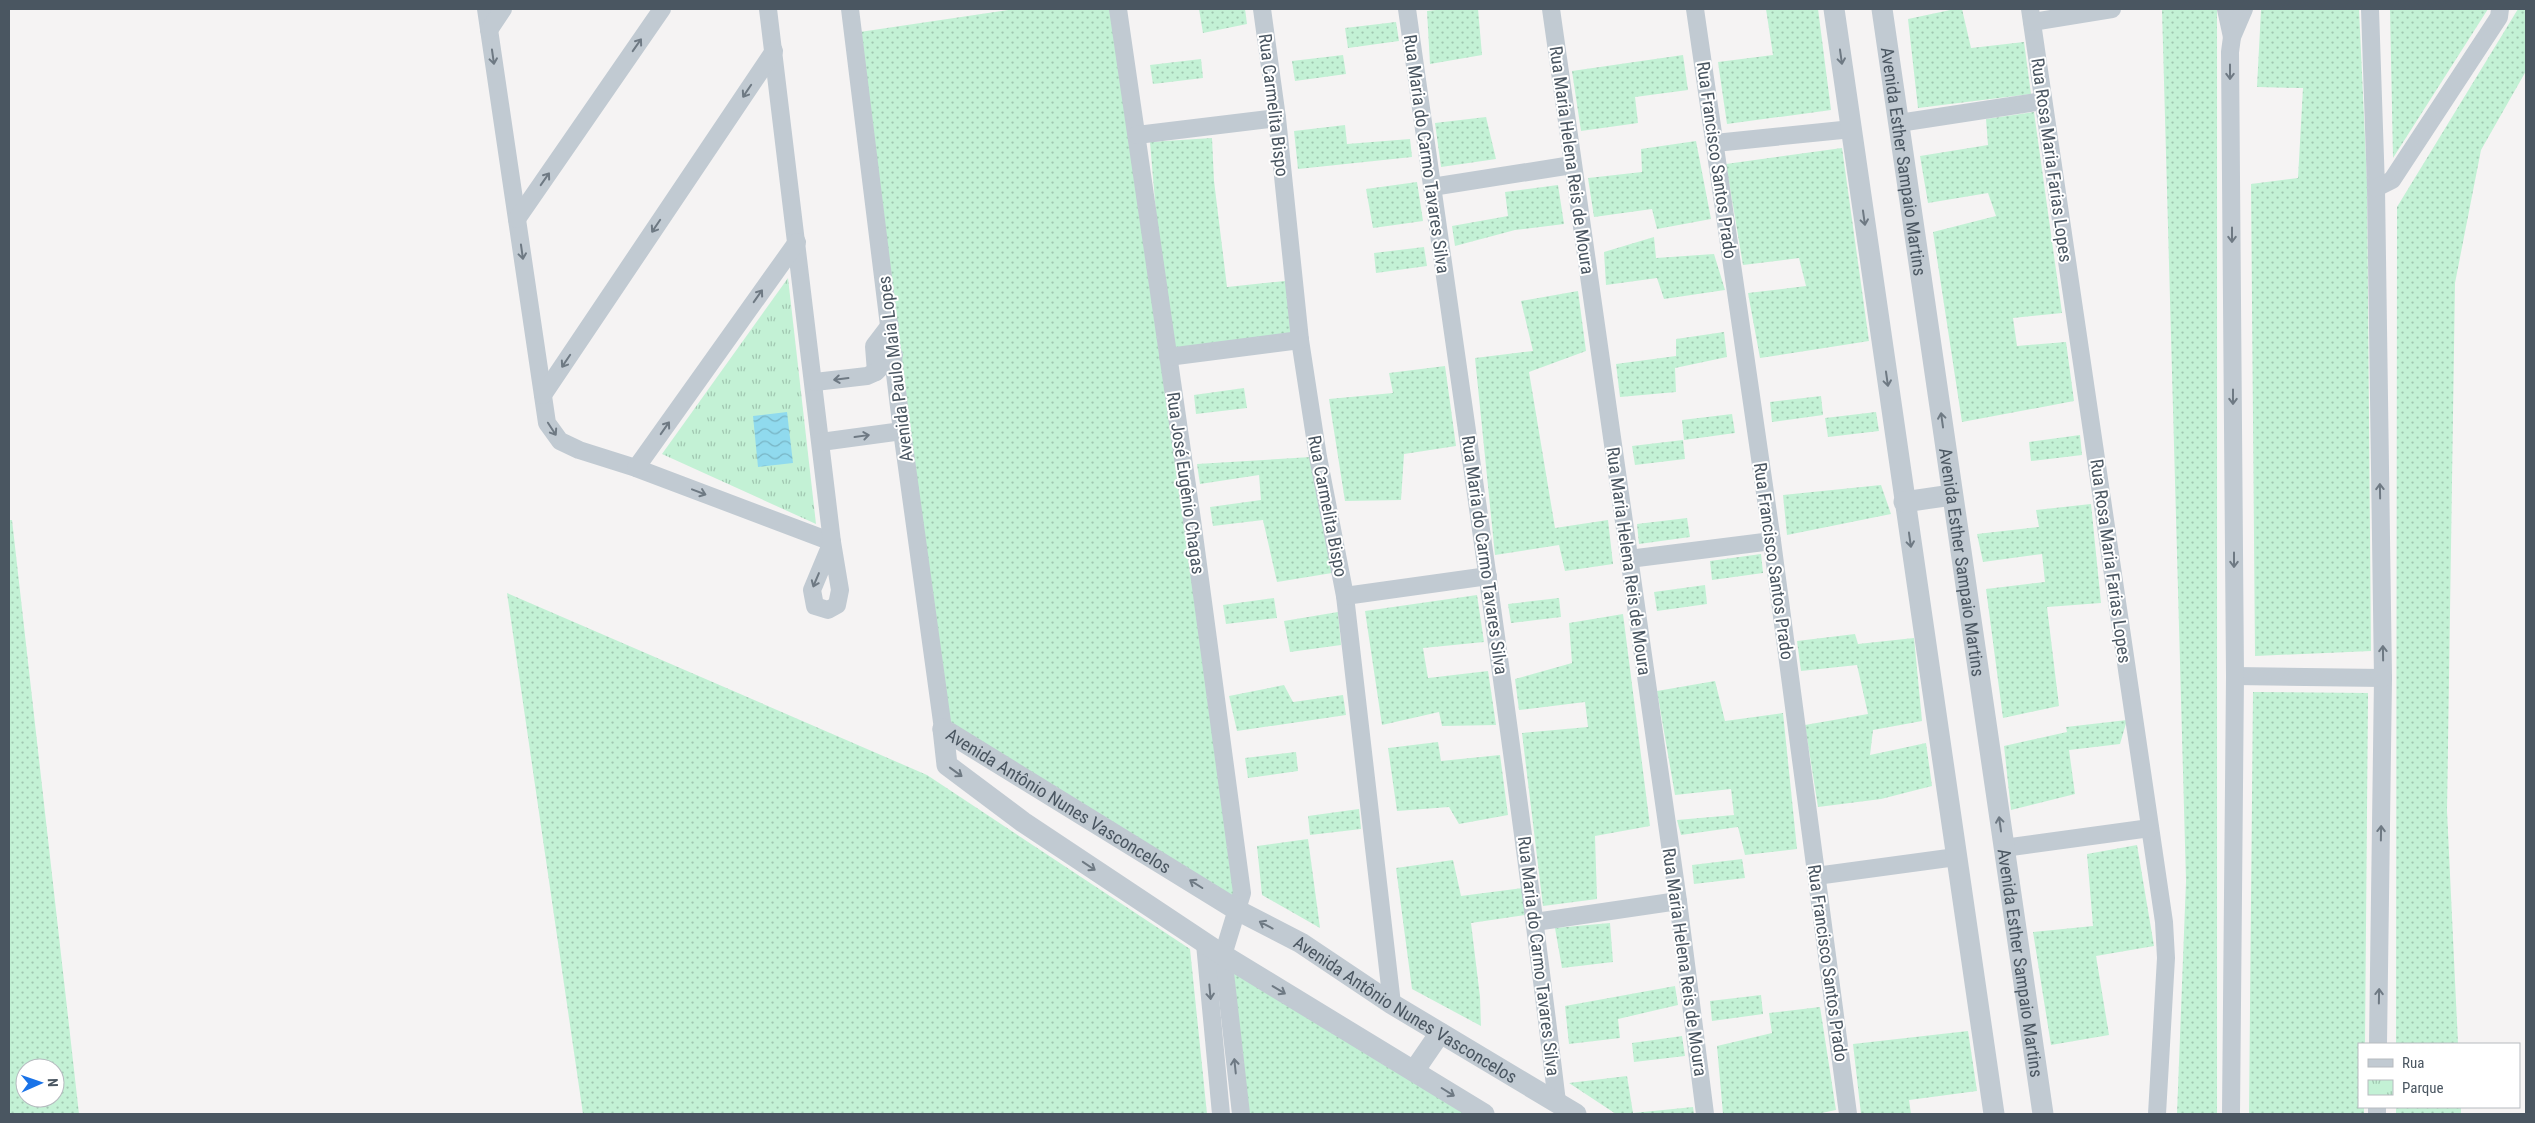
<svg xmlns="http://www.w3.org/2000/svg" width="2535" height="1123" font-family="'Roboto Condensed',sans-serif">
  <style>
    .grass { fill: url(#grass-dots); fill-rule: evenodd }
    .park { fill: url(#park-tufts) }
    .water { fill: url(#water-waves) }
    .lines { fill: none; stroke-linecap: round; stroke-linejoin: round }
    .minor { stroke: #c1cad2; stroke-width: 18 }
    .tertiary { stroke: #c1cad2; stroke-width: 21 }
    .oneway { stroke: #6e7983 }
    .labels { text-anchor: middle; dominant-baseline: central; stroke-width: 4; stroke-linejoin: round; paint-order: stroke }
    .street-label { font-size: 18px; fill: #4a5661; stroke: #fff }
  </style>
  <defs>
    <pattern id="grass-dots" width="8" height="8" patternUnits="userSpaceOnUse" patternTransform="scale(1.25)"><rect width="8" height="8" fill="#c3f1d5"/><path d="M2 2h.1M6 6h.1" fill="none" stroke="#a0c6b0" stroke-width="1.8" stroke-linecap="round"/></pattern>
    <pattern id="park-tufts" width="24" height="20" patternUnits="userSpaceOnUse" patternTransform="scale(1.25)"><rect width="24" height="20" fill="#c3f1d5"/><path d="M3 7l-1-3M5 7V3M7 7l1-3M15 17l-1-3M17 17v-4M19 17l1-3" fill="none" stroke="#a0c6b0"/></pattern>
    <pattern id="water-waves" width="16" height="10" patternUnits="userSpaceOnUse" patternTransform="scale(1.25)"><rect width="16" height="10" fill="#90daee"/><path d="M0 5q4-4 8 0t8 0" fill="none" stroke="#78b4c4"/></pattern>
  </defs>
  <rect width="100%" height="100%" fill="#f5f3f3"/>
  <g class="grass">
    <path d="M1015,9H1118L1167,343L1150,142L1212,138L1214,181L1227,287L1285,281L1300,340L1168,357L1237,910L943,729L853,33Z"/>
    <path d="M1199,9H1245L1247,24L1203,33Z"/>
    <path d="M1445,9H1478L1482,55L1430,64L1427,11Z"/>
    <path d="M1766,9H1818L1831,110L1727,124L1718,62L1773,55Z"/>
    <path d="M1955,9H1962L1971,48L2024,42L2031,94L1918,108L1908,19Z"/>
    <path d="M2162,9H2217V1114H2177L2186,881Z"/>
    <path d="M2359,9L2367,182L2371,651L2255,656L2251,184L2298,178L2303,88L2257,87L2261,10Z"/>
    <path d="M2390,9H2488L2393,158Z"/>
    <path d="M2518,9H2526V71L2481,150L2455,283L2447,811L2458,1044H2396L2397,207Z"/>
    <path d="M1396,22L1399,41L1348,48L1345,28Z"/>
    <path d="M1343,55L1346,74L1295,81L1292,61Z"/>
    <path d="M1683,55L1688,90L1635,97L1638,123L1581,131L1572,71Z"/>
    <path d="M1201,59L1203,78L1153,84L1150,65Z"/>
    <path d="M2034,112L2062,313L2013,318L2017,346L2066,342L2074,401L1962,422L1933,232L1996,216L1988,193L1928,203L1920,156L1988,145L1986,119Z"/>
    <path d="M1486,117L1496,159L1441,167L1435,123Z"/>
    <path d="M1345,125L1347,144L1410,139L1412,157L1298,169L1294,131Z"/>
    <path d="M1696,141L1711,219L1657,229L1652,209L1594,217L1588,178L1642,172L1641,149Z"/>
    <path d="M1842,148L1869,341L1760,358L1748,293L1806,286L1799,258L1743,265L1726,164Z"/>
    <path d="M1417,182L1423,221L1373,228L1366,189Z"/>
    <path d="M1558,185L1564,224L1515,230L1455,246L1452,226L1508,216L1505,192Z"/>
    <path d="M1654,237L1656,258L1714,254L1725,290L1664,299L1657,278L1606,285L1604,252Z"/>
    <path d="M1424,247L1427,266L1376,273L1374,253Z"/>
    <path d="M1578,291L1586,351L1529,372L1555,528L1608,520L1613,564L1565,571L1559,545L1495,555L1475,358L1533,351L1521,301Z"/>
    <path d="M1724,332L1727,357L1675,368L1676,392L1620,397L1616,364L1676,356V339Z"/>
    <path d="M1445,366L1456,446L1404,454L1401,500L1345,501L1329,399L1393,393L1389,373Z"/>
    <path d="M1244,388L1247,408L1196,414L1194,395Z"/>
    <path d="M1821,396L1823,415L1772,422L1770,402Z"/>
    <path d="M1876,412L1879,431L1828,437L1825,418Z"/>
    <path d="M1732,414L1735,433L1684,440L1682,420Z"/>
    <path d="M2080,435L2082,455L2031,461L2029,442Z"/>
    <path d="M1683,440L1685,459L1635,465L1632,446Z"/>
    <path d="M1311,457L1332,573L1277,582L1263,520L1213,526L1210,507L1261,500L1259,475L1200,484L1197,464Z"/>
    <path d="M1881,485L1891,514L1787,535L1783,495Z"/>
    <path d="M2091,504L2101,603L2047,607L2059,706L2003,718L1986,589L2045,582L2042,554L1983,562L1977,534L2039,527L2036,510Z"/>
    <path d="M1687,518L1690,537L1639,544L1637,524Z"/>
    <path d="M9,520H12L79,1114H9ZM25,1068H55V1098H25Z"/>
    <path d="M1761,554L1763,573L1712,580L1710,561Z"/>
    <path d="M1705,585L1707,604L1657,611L1654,592Z"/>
    <path d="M507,593L927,775L1190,949L1207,1114H583Z"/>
    <path d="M1477,595L1484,642L1423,648L1428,678L1488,671L1496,725L1442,726L1439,712L1382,725L1365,611Z"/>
    <path d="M1274,598L1277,618L1226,624L1223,605Z"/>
    <path d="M1559,598L1561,617L1511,623L1508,604Z"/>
    <path d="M1338,612L1341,645L1290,652L1284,621Z"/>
    <path d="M1623,614L1650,826L1595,836L1597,899L1543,906L1522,733L1588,727L1585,702L1519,710L1515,679L1572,663L1569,623Z"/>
    <path d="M1855,634L1858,644L1914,638L1922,721L1873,730L1870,755L1926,743L1932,786L1881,799L1818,807L1805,725L1868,714L1857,665L1801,671L1797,641Z"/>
    <path d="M1715,681L1725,721L1783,713L1797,849L1745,855L1738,827L1681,835L1677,820L1734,815L1731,789L1675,795L1657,691Z"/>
    <path d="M1284,685L1293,702L1343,695L1346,715L1237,731L1229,696Z"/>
    <path d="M2253,692L2368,693L2365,1044H2359V1107H2364V1114H2249Z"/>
    <path d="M2127,720L2120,744L2069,750L2075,794L2011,810L2004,746L2067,732L2066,727Z"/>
    <path d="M1438,742L1441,761L1500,755L1508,815L1459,824L1449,807L1397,811L1388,748Z"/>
    <path d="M1296,752L1298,771L1248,778L1245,758Z"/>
    <path d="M1359,809L1361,829L1310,835L1308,816Z"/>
    <path d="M1308,839L1320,928L1262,895L1257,846Z"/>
    <path d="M2137,845L2154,946L2096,956L2109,1035L2051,1045L2033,932L2093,926L2087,854Z"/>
    <path d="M1742,859L1745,878L1694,884L1692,865Z"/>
    <path d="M1453,860L1461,896L1523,888L1525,915L1471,923L1480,997L1481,1026L1412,989L1396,868Z"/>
    <path d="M1610,923L1613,962L1562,968L1555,928Z"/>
    <path d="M1223,955L1487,1114H1241Z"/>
    <path d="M1675,986L1678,1005L1618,1019L1620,1038L1569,1044L1565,1006Z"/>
    <path d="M1761,995L1763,1014L1712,1021L1710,1001Z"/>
    <path d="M1820,1007L1836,1110L1817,1114H1723L1717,1046L1772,1033L1769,1013Z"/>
    <path d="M1968,1031L1977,1091L1909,1100L1911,1114H1861L1853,1044Z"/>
    <path d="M1682,1036L1685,1056L1634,1062L1632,1043Z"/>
    <path d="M1627,1076L1633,1113L1693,1107L1694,1114H1616L1569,1083Z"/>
    <rect x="2396" y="1107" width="65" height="7"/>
  </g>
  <path class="park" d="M788,278L816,524L662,454Z"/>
  <path class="water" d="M787,412L793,463L758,467L753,416Z"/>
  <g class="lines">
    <g class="minor">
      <path d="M486,9L547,423L560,441L579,450L636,468L832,542"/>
      <path d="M768,9L832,542L840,590L837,605L828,610L815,606L812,590L832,542"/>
      <path d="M850,9L902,431L943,729"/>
      <path d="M1118,9L1192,520L1242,893L1223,955L1241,1114"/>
      <path d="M1262,9L1277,118L1300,340L1318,457L1345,596L1392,1004"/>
      <path d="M1407,9C1458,373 1513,737 1557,1102"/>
      <path d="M1551,9L1678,901L1705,1114"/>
      <path d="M1695,9L1772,541L1848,1114"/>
      <path d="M2030,9L2164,922L2166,958L2157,1114"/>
      <path d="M2226,9L2232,37"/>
      <path d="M2370,9L2376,188L2383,678L2378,1044"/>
      <path d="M2032,22L2112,9"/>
      <path d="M489,30L503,9"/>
      <path d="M1899,123L2043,101"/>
      <path d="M1137,135L1277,118"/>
      <path d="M1715,143L1852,129"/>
      <path d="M1432,187L1572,165"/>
      <path d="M2376,188L2392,180L2499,17L2500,9"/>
      <path d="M517,219L662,9"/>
      <path d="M1168,357L1300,340"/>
      <path d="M876,372L874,346L890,325"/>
      <path d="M815,382L867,376L876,372L894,355"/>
      <path d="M543,395L774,51"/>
      <path d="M821,442L902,431"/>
      <path d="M636,468L797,242"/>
      <path d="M1629,559L1772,541"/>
      <path d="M1345,596L1488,576"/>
      <path d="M2235,676L2383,678"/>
      <path d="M2004,848L2150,828"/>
      <path d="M1816,876L1956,857"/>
      <path d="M1535,922L1678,901"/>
      <path d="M1205,944L1221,1114"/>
      <path d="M2231,1114L2235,676L2230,52L2232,37L2244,9"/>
      <path d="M2377,1114V1107"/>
    </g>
    <g class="tertiary">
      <path d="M1834,9L1994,1114"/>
      <path id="s1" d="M1882,9L2043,1114"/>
      <path d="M1904,502L1952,495"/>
      <path id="s2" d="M943,729L1237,910L1301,943L1392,1004L1576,1114"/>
      <path d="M943,729L947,765L1023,822L1223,955L1484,1114"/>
      <path d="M1414,1071L1440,1033"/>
    </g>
  </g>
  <defs><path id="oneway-shaft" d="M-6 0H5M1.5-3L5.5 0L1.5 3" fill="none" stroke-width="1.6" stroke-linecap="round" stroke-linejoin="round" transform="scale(1.25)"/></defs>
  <g class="oneway">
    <use href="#oneway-shaft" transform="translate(637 45) rotate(-55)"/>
    <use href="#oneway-shaft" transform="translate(493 57) rotate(82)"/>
    <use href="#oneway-shaft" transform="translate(1841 57) rotate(82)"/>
    <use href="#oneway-shaft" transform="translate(2230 72) rotate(90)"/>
    <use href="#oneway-shaft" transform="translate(747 91) rotate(124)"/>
    <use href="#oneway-shaft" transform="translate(545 179) rotate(-55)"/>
    <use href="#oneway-shaft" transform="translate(1864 218) rotate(82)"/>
    <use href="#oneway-shaft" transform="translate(656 226) rotate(124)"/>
    <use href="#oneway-shaft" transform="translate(2232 235) rotate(90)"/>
    <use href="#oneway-shaft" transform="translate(522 252) rotate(82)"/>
    <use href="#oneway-shaft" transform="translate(758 296) rotate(-55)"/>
    <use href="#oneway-shaft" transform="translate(566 361) rotate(124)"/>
    <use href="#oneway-shaft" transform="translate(841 379) rotate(173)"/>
    <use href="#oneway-shaft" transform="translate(1887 379) rotate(82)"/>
    <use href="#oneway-shaft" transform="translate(2233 397) rotate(90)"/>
    <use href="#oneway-shaft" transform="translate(1942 420) rotate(-98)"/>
    <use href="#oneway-shaft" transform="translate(665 428) rotate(-55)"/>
    <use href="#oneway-shaft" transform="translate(552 429) rotate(57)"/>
    <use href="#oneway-shaft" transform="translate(862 436) rotate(-8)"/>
    <use href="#oneway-shaft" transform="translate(2380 491) rotate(-91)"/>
    <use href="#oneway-shaft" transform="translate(699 492) rotate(21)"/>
    <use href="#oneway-shaft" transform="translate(1910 540) rotate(82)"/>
    <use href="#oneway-shaft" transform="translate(2234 560) rotate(90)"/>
    <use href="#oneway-shaft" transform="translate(816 580) rotate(113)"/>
    <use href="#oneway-shaft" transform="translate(2383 653) rotate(-91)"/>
    <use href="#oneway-shaft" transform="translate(956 772) rotate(36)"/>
    <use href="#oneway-shaft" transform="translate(2000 824) rotate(-98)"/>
    <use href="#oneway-shaft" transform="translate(2381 833) rotate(-89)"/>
    <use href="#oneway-shaft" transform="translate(1089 866) rotate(34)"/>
    <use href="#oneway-shaft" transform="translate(1196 884) rotate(-148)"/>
    <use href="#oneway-shaft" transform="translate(1266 925) rotate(-152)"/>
    <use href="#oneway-shaft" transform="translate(1279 990) rotate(31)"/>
    <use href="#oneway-shaft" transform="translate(1210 992) rotate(85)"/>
    <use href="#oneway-shaft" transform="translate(2379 996) rotate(-89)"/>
    <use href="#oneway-shaft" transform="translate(1235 1066) rotate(-96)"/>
    <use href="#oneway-shaft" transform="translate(1448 1092) rotate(32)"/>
  </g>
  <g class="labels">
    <g class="street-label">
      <text transform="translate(1274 105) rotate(83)">Rua Carmelita Bispo</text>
      <text transform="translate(1427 154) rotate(82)">Rua Maria do Carmo Tavares Silva</text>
      <text transform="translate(1572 160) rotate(82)">Rua Maria Helena Reis de Moura</text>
      <text transform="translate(1717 160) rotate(82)">Rua Francisco Santos Prado</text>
      <text transform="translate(2052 160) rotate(82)">Rua Rosa Maria Farias Lopes</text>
      <text stroke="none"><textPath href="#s1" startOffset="154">Avenida Esther Sampaio Martins</textPath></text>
      <text transform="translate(895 369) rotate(-97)">Avenida Paulo Maia Lopes</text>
      <text transform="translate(1186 483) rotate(82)">Rua José Eugênio Chagas</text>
      <text transform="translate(1328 506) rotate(79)">Rua Carmelita Bispo</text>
      <text transform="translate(1485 555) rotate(82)">Rua Maria do Carmo Tavares Silva</text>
      <text transform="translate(1629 561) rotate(82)">Rua Maria Helena Reis de Moura</text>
      <text transform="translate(1774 561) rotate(82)">Rua Francisco Santos Prado</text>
      <text transform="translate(2111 561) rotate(82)">Rua Rosa Maria Farias Lopes</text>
      <text stroke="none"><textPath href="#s1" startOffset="559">Avenida Esther Sampaio Martins</textPath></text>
      <text stroke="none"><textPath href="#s2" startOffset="136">Avenida Antônio Nunes Vasconcelos</textPath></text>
      <text transform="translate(1539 956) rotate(83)">Rua Maria do Carmo Tavares Silva</text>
      <text transform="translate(1685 962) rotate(82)">Rua Maria Helena Reis de Moura</text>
      <text stroke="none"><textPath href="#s1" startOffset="964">Avenida Esther Sampaio Martins</textPath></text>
      <text transform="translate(1828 963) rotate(82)">Rua Francisco Santos Prado</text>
      <text stroke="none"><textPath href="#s2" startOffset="541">Avenida Antônio Nunes Vasconcelos</textPath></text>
    </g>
  </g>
  <rect width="2535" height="1123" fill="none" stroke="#4a5661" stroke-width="20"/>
  <rect x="2358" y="1043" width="162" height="65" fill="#ffffff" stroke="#b7bbc0"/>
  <rect x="2368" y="1059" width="25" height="8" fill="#c1cad2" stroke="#b7bbc0"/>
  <text x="2402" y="1068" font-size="15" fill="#4a5661">Rua</text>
  <rect x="2368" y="1080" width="25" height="15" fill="url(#park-tufts)" stroke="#b7bbc0"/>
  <text x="2402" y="1093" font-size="15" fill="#4a5661">Parque</text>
  <g transform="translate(40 1083) rotate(88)"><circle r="24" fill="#ffffff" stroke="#b7bbc0"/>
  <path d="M0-4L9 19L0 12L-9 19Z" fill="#1a73e8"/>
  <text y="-8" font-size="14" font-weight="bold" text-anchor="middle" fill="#4a5661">N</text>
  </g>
</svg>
